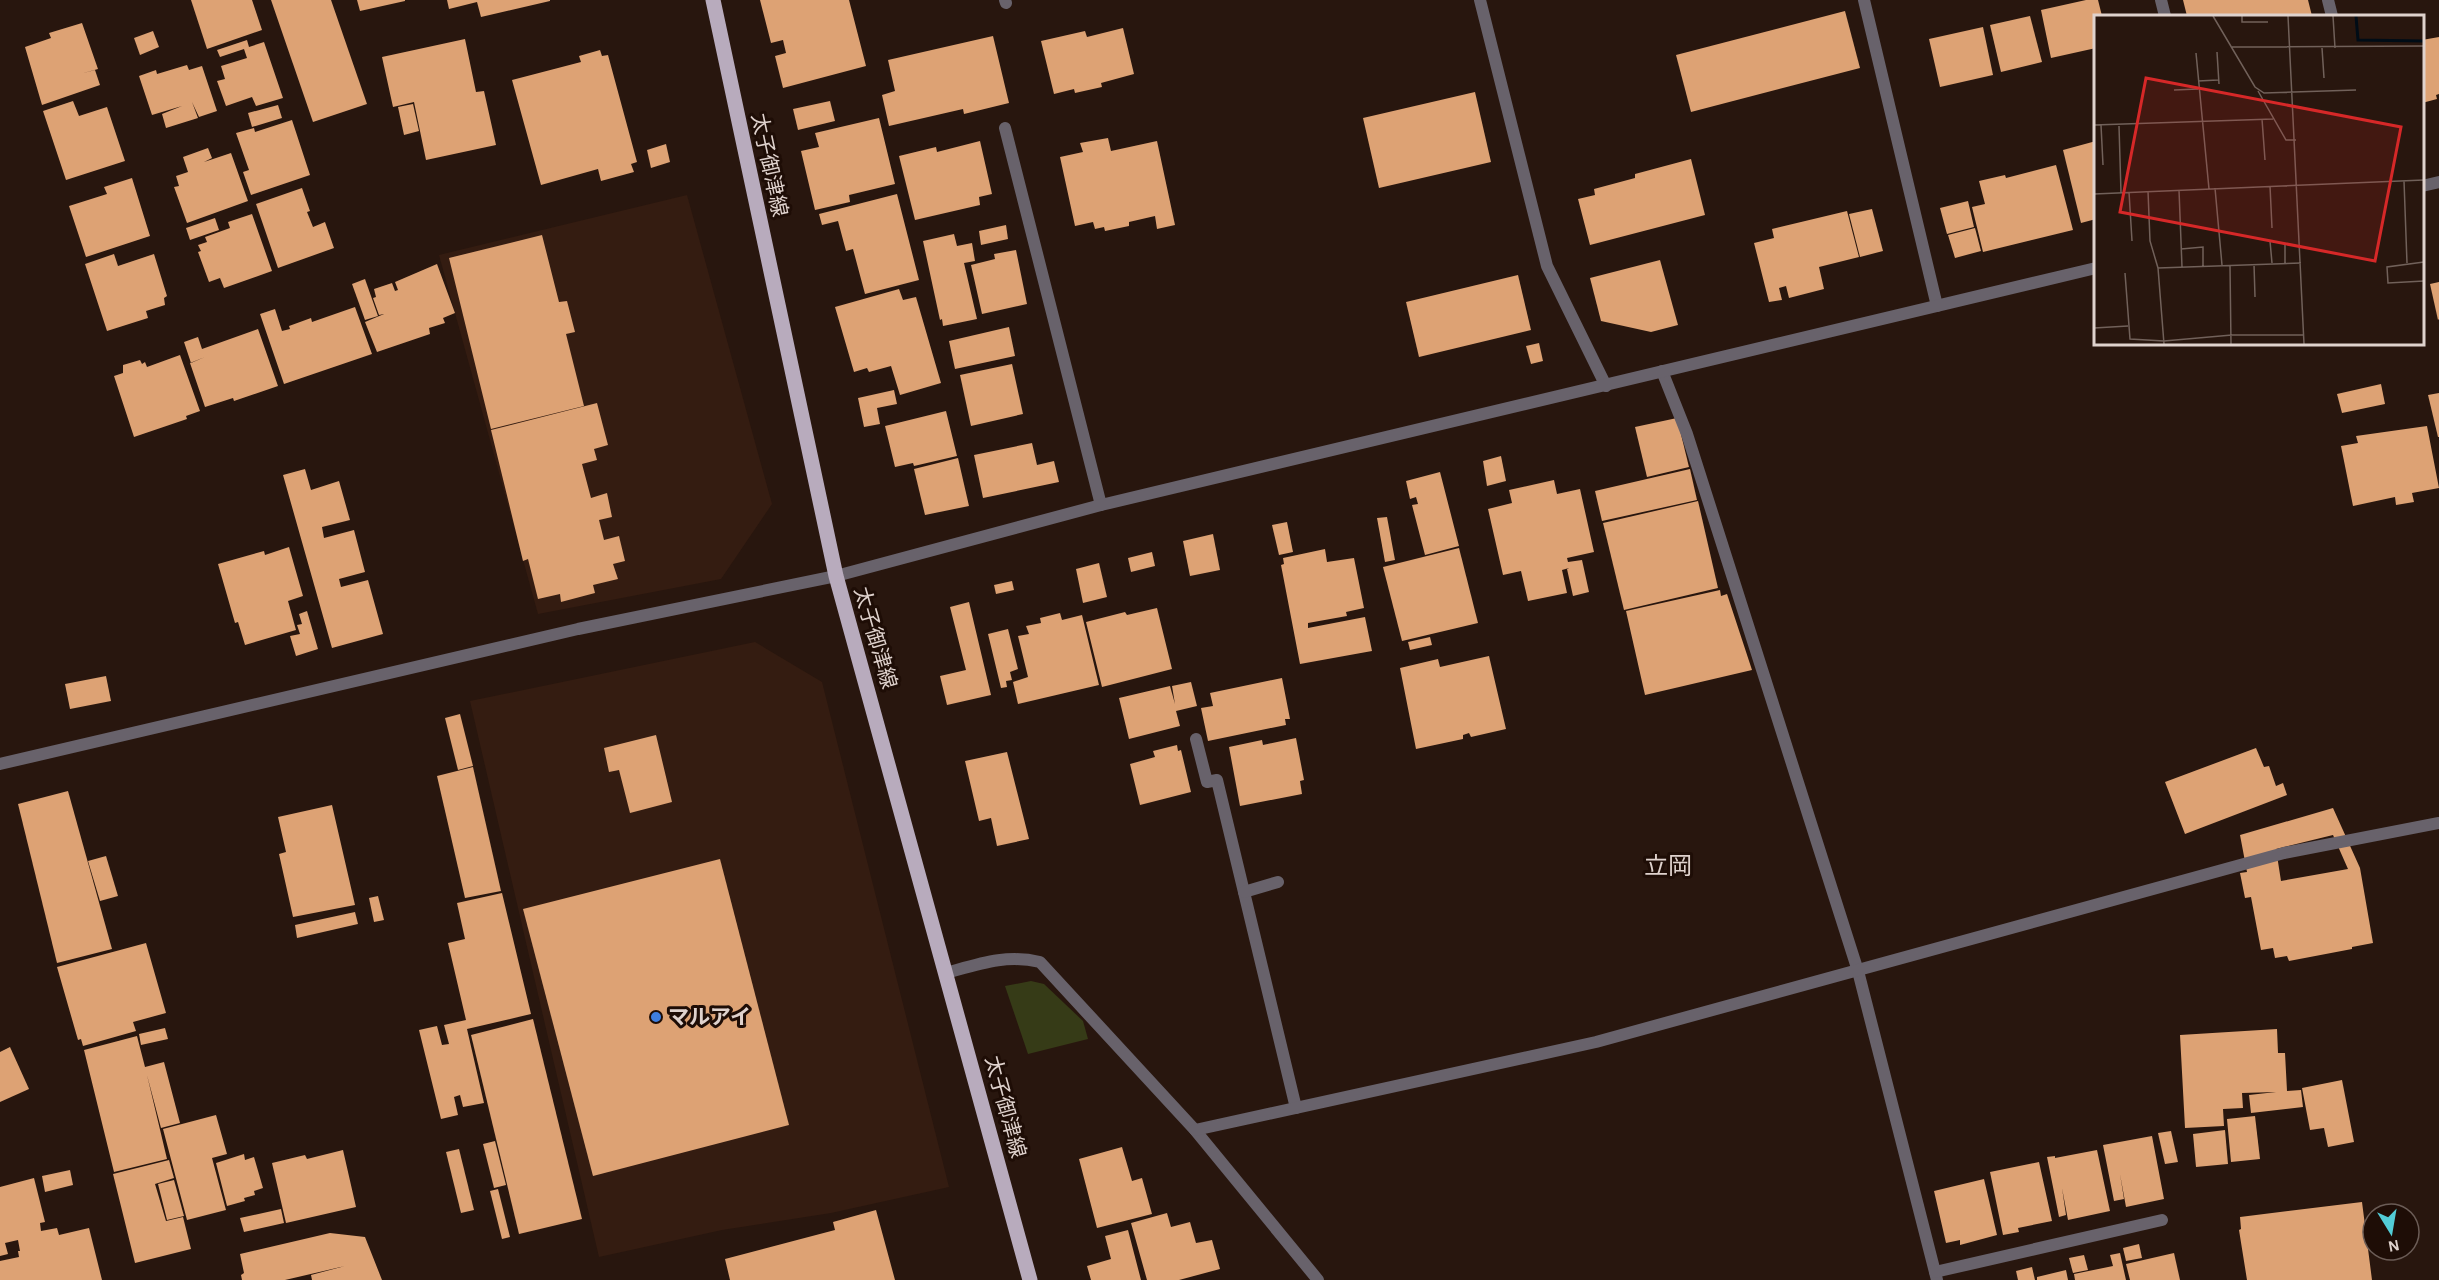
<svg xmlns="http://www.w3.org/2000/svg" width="2439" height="1280" font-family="'Alegreya Sans','Noto Sans JP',sans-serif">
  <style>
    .built { fill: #341c11 }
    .green { fill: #363b17 }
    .building { fill: #dda274; fill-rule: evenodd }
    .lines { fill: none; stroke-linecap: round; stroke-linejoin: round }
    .minor { stroke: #68626b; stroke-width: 12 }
    .tertiary { stroke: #68626b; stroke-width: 12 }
    .primary { stroke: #b8abbd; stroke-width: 15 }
    .shop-dot { fill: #3f7fe0; stroke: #1e0d06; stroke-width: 2 }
    .labels { text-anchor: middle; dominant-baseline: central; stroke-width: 6; stroke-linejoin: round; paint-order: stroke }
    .street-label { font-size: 21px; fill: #dfd2cd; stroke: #1e0d06 }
    .poi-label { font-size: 21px; font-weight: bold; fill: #dfd2cd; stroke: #1e0d06; text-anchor: start }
    .quarter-label { font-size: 24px; fill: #dfd2cd; stroke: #1e0d06 }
    .inset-river { fill: none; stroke: #000c16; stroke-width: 3 }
    .inset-road { fill: none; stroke: #71615a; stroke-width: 1.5 }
    .view { fill: #d62828; fill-opacity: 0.15; stroke: #d62828; stroke-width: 3 }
    .inset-edge { fill: none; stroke: #dfd2cd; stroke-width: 3 }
  </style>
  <rect width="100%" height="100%" fill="#28160e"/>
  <g class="built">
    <path d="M687,195L772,504L721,579L538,614L439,255Z"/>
    <path d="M755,642L822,682L949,1187L831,1213L722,1230L599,1257L470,701Z"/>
  </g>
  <path class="green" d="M1031,981L1044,984L1083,1021L1088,1039L1028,1054L1005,986Z"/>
  <g class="building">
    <path d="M191,0H252L262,30L207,49Z"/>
    <path d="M271,0H331L367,104L313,122Z"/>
    <path d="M357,0H405V1L360,11Z"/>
    <path d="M447,0H550V1L481,17L477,2L449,9Z"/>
    <path d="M760,0H849L866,66L783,88L775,56L786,53L783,40L771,43Z"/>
    <path d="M2086,0H2098L2102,16H2096V48L2051,58L2041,10Z"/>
    <path d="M2183,0H2308L2312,16H2187Z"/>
    <path d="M1845,11L1860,68L1691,112L1676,55Z"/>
    <path d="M2030,16L2042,62L2001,72L1990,25Z"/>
    <path d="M82,23L98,69L80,74L95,70L100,85L42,105L25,47L51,38L49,33Z"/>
    <path d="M1983,27L1993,75L1940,87L1929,39Z"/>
    <path d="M1123,28L1134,74L1101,83L1102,87L1075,93L1074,89L1054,94L1041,41L1085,31L1087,37Z"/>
    <path d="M153,31L159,47L140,55L134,38Z"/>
    <path d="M993,36L1009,103L964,114L963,109L889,126L882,95L895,91L888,60Z"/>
    <path d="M2439,37V94L2436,95L2437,99L2422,103V40Z"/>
    <path d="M465,39L476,92L484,91L496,145L426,160L414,102L393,107L382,57Z"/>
    <path d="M247,40L249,47L264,42L283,98L256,106L252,97L226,106L217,81L225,79L221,66L247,58L244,49L220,57L217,50Z"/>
    <path d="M600,50L602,56L608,55L637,162L631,164L634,172L601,181L598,169L541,185L512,80L581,62L579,56Z"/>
    <path d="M187,65L189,70L202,66L217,111L199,117L192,102L198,118L166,128L162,114L182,106L152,115L139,76L156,70L157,74Z"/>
    <path d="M1475,92L1491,162L1379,188L1363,118Z"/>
    <path d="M73,101L79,116L107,107L125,161L66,180L43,111Z"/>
    <path d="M830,101L835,121L798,130L793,109Z"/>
    <path d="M413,104L419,131L404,135L398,107Z"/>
    <path d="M278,105L282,118L252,127L248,113Z"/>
    <path d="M879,118L895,184L849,195L850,202L815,210L801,151L819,147L815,133Z"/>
    <path d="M292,120L310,175L251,195L243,172L249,170L236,133L254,128L255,132Z"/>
    <path d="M1108,138L1111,151L1157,141L1175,225L1157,229L1155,216L1129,222V226L1105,231L1104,227L1095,229L1093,222L1075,226L1060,157L1083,152L1080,143Z"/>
    <path d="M980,141L992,194L979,197L980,205L915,220L899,156L936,147L937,152Z"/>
    <path d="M2096,141V219L2081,223L2063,150Z"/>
    <path d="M666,144L670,162L651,168L647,150Z"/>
    <path d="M208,148L212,158L204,162L231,153L248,201L187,223L174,187L179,186L176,176L188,172L183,157Z"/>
    <path d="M1691,159L1705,215L1590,245L1578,199L1595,195L1594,189L1635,178V174Z"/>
    <path d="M2056,165L2073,230L1983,252L1972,207L1985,204L1979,181L2005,175L2006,178Z"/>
    <path d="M132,178L150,236L86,257L69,206L107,194L104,187Z"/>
    <path d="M302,188L310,211L307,212L313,227L325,222L334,248L278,268L256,204Z"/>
    <path d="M897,194L919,280L865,294L853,249L846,251L838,221L822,225L819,214Z"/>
    <path d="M1968,201L1974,227L1947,234L1940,208Z"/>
    <path d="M1872,209L1883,251L1860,257L1849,214Z"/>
    <path d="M1847,211L1859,257L1819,267L1824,289L1789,298L1786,286L1779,288L1782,300L1769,302L1754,243L1774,238L1772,229Z"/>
    <path d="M252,214L272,271L224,288L220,278L209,282L198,252L201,251L198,245L207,242L205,237L230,228L228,222Z"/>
    <path d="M215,218L219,230L190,240L186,228Z"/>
    <path d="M1006,225L1008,239L981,245L979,231Z"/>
    <path d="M1975,228L1981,251L1955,258L1948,235Z"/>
    <path d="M954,234L957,246L972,243L975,261L964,263L977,319L943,326L942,319L940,320L923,241Z"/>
    <path d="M542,235L559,302L567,301L575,332L566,334L584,406L491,429L449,258Z"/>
    <path d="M1016,250L1027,304L982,314L971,265L995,259L994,254Z"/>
    <path d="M114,254L118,266L154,254L167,296L164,298L165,305L146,311L148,318L107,331L85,264Z"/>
    <path d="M1660,260L1678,325L1651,332L1601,321L1590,278Z"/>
    <path d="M437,264L455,313L443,318L445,323L429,328L430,334L377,352L365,322L384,314L379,315L373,298L376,297L374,289L392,283L395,291L398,290L395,282Z"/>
    <path d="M1518,275L1531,330L1419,357L1406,302Z"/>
    <path d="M365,279L378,316L365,320L352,284Z"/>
    <path d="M2439,282V319L2438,320L2430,284Z"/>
    <path d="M899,289L903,300L916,297L941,383L900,395L891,366L869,372L867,368L854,372L835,307Z"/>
    <path d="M355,307L372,354L284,384L260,314L275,309L282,331L290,329L289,326L311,318L312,322Z"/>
    <path d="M1009,327L1015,356L955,369L949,341Z"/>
    <path d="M258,329L278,386L234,401L233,398L205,407L190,363L205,357L191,363L184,342L198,337L202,349Z"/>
    <path d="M1539,343L1543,361L1531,364L1526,346Z"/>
    <path d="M180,355L200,411L186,416L187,419L134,437L114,376L123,373V365L140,360L142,364L145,362L147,367Z"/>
    <path d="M1012,364L1023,414L971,426L960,375Z"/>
    <path d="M2381,384L2385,404L2342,413L2337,394Z"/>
    <path d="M894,390L897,404L877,408L880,424L864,427L858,398Z"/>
    <path d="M2439,393V437H2438L2428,395Z"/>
    <path d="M597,403L608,445L594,449L597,460L582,464L591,498L607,493L612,517L599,520L604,540L619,536L625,561L613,564L618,579L593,585L595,593L561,602L560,594L538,599L528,559L523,561L491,430Z"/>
    <path d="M946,411L957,456L914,466L913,463L895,467L885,426Z"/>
    <path d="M1677,418L1689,467L1647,477L1635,427Z"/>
    <path d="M2427,426L2439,488L2412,493L2414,502L2396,505L2395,497L2353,506L2341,446L2358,443L2356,436Z"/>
    <path d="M1032,443L1037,465L1054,461L1059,482L983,498L974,455Z"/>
    <path d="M1501,456L1506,481L1487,486L1483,461Z"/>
    <path d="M958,458L969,506L925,515L914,469Z"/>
    <path d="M305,469L311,490L339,481L350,520L322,527L324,538L354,530L365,572L339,579L341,587L368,580L383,634L332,648L283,475Z"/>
    <path d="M1690,469L1697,500L1602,521L1595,491Z"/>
    <path d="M1440,472L1459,546L1425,555L1412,505L1418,504L1416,497L1410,499L1406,481Z"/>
    <path d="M1554,480L1557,494L1580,489L1594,552L1567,558L1568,562L1582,560L1589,592L1573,596L1567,569L1569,568L1562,570L1567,593L1528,601L1521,571L1503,575L1488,509L1512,503L1509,490Z"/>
    <path d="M1698,501L1718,588L1624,610L1603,523Z"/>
    <path d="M1387,517L1395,560L1385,562L1377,518Z"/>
    <path d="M1287,522L1293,552L1279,555L1272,525Z"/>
    <path d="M1213,534L1220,570L1190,576L1183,541Z"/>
    <path d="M289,547L303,596L288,601L296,630L245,645L238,622L235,623L218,564L264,551L265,555Z"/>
    <path d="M1459,548L1478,623L1402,641L1383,567Z"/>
    <path d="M1325,549L1327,562L1354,558L1364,608L1346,612L1347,616L1308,623V628L1365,617L1372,651L1300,664L1281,565L1284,564L1283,558Z"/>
    <path d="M1152,552L1155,566L1131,572L1128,558Z"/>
    <path d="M1099,563L1107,597L1083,603L1076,569Z"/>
    <path d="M1012,581L1014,590L996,594L994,585Z"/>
    <path d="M1720,590L1721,596L1727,594L1752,670L1645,695L1626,611Z"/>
    <path d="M969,602L991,695L947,705L940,676L966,670L950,607Z"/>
    <path d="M1157,608L1172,669L1102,687L1086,622L1125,612L1127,615Z"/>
    <path d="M307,611L318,649L296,656L290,636L300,634L297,625L302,624L299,614Z"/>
    <path d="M1060,613L1062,620L1082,615L1099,685L1018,704L1013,682L1028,677L1018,636L1029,634L1026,626L1041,623L1040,618Z"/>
    <path d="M1008,629L1018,669L1010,672L1012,680L1006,681L1007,687L1001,688L988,634Z"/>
    <path d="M1430,637L1432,645L1410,650L1408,642Z"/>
    <path d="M1489,656L1506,729L1471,737L1469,733L1463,735V739L1416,749L1400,668L1438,659L1440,667Z"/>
    <path d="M106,676L111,701L70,709L65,684Z"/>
    <path d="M1282,678L1290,719H1285L1286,725L1208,741L1201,708L1213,706L1210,693Z"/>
    <path d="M1191,682L1197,706L1176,711L1180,726L1129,739L1119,698L1170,686L1175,704L1172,686Z"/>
    <path d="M460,714L473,766L458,770L445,718Z"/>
    <path d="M656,735L672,802L630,813L619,770L609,772L604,748Z"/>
    <path d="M1296,738L1304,780L1300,781L1302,794L1240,806L1229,747L1262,740L1263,745Z"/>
    <path d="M1177,745L1178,751L1181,750L1191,792L1140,805L1130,764L1155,757L1153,751Z"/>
    <path d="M2256,748L2264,767L2269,766L2276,786L2283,783L2287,795L2185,834L2165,782Z"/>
    <path d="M1007,752L1029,839L997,846L991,818L979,821L965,761Z"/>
    <path d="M473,767L501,891L465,898L437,776Z"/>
    <path d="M68,791L112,949L57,963L18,804Z"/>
    <path d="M332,805L355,905L293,917L279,854L286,852L278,817Z"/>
    <path d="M2333,808L2360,868L2373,943L2352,947V949L2289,961L2287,956L2275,958L2273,948L2261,950L2251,897L2245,898L2240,873L2247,872L2240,835ZM2333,835L2348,869L2281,881L2276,849Z"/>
    <path d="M106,856L118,896L100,901L88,861Z"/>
    <path d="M720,859L789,1125L593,1176L523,909Z"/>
    <path d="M502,893L531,1014L467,1029L484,1103L463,1107L460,1095L454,1097L458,1115L441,1119L419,1030L437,1026L442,1045L449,1044L444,1025L466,1020L448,943L465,939L457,903Z"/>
    <path d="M378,896L384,920L374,922L369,898Z"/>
    <path d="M355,912L358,924L297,938L295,925Z"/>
    <path d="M146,943L166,1013L133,1022L136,1031L83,1046L81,1039L78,1040L57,967Z"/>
    <path d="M533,1019L582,1219L519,1234L471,1035Z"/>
    <path d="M165,1028L168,1039L141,1045L139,1034Z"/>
    <path d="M2277,1029L2278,1053H2285L2287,1091L2301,1090L2303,1107L2251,1113L2249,1095L2276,1092L2242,1093L2243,1108L2223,1109L2224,1126L2185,1128L2180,1035Z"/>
    <path d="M137,1036L145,1067L164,1062L180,1123L161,1128L147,1075L167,1159L114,1172L84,1050Z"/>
    <path d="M10,1047L29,1089L0,1102V1052Z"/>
    <path d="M2342,1080L2354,1142L2328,1147L2324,1128L2310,1130L2302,1088Z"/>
    <path d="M216,1115L227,1154L212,1158L226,1210L187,1220L163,1129Z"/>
    <path d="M2255,1116L2260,1159L2231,1162L2227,1119Z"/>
    <path d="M2225,1130L2228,1164L2196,1167L2193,1134Z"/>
    <path d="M2171,1131L2178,1162L2165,1164L2158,1133Z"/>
    <path d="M2152,1136L2164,1199L2126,1207L2120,1174L2124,1199L2114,1201L2103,1145Z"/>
    <path d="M495,1141L506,1185L494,1188L483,1144Z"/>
    <path d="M1122,1147L1132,1181L1142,1178L1152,1214L1097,1228L1079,1159Z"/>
    <path d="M459,1149L474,1210L461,1213L446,1152Z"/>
    <path d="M343,1150L356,1207L286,1223L272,1163L305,1155L307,1159Z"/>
    <path d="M2097,1150L2110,1211L2068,1220L2062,1188L2066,1215L2059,1217L2047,1157L2055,1156V1158Z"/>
    <path d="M244,1154L245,1160L254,1157L263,1188L254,1191L255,1195L244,1198L245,1201L227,1206L216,1163Z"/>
    <path d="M169,1160L174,1178L155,1184L166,1221L183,1217L191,1249L135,1263L113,1174Z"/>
    <path d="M2039,1162L2052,1221L2018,1228L2019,1232L2003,1235L1990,1172Z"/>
    <path d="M70,1170L73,1185L45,1192L42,1176Z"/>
    <path d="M34,1178L45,1222L40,1223L41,1231L57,1228L59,1235L89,1228L102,1280H0V1261L19,1257L18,1251H20L18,1240L5,1243L8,1254L0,1256V1187Z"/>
    <path d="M1984,1179L1997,1235L1960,1245V1240L1946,1243L1934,1191Z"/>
    <path d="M174,1180L184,1216L167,1220L158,1184Z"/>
    <path d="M498,1189L510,1237L502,1239L490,1191Z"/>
    <path d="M2362,1202L2372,1280H2247L2239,1230L2241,1229L2240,1217Z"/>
    <path d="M281,1209L284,1223L244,1232L240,1218Z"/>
    <path d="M876,1210L895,1280H730L725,1259L835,1230L833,1222Z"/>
    <path d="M1167,1213L1171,1227L1190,1222L1196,1243L1212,1240L1220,1269L1179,1280H1147L1131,1223Z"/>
    <path d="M1128,1230L1141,1280H1091L1087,1266L1111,1259L1105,1236Z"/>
    <path d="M330,1233L365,1237L382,1280H312L311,1275L345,1266L285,1280H242L241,1275L244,1273L240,1254Z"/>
    <path d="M2139,1244L2142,1258L2126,1261L2123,1248Z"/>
    <path d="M2120,1253L2126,1280H2075L2074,1274L2113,1266L2110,1255Z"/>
    <path d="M2174,1253L2180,1280H2130L2126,1264Z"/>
    <path d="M2084,1255L2088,1270L2073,1273L2069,1258Z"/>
    <path d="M2032,1267L2035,1280H2018L2016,1271Z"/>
    <path d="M2066,1270L2068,1280H2037V1277Z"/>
  </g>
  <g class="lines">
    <g class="minor">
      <path d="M1005,0L1006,3"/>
      <path d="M1480,0L1547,266L1606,386"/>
      <path d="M1864,0L1937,306"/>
      <path d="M2161,0L2165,16"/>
      <path d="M2328,0L2332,16"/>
      <path d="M1005,128L1101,505"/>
      <path d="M1662,371L1687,434L1858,971L1937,1280"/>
      <path d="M1196,739L1207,782L1217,780L1296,1108"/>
      <path d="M1244,892L1278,882"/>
      <path d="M946,973C979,964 1006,954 1040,962L1195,1130L1318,1280"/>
      <path d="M1195,1130L1596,1042L2284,853L2439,823"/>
      <path d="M1935,1272L2162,1220"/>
    </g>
    <g class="tertiary">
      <path d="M2422,186L2439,182"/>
      <path d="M0,764L578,629L836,576L1101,505L2096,268"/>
    </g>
    <path class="primary" d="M713,0L836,576L1030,1280"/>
  </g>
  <circle class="shop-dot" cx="656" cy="1017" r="6"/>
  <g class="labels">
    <g class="street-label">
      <text transform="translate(769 165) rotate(78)">太子御津線</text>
      <text transform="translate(875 638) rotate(74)">太子御津線</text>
      <text transform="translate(1005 1107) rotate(75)">太子御津線</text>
    </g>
    <g class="poi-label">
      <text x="668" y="1017">マルアイ</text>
    </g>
    <g class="quarter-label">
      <text x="1668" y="867">立岡</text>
    </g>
  </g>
  <g transform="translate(2094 15)">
    <rect width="330" height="330" fill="#28160e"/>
    <path class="inset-river" d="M262,1L264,25L330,26"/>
    <path class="inset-road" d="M119,1L161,72L170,78L262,75M148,1V7H174M194,1L210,329M239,1L241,33M138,32L330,31M228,33L230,63M123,37L125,69M102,38L115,174M104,66L124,65M80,75L104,74M164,76L192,125H202M168,104L171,145M0,110L179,104M7,110L9,150M25,111L27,178M310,166L313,248M176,171L178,213M121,173L128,250M85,175L88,252M54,176L56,226L64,253L70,329M35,177L38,226M0,179L330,165M176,226L178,248M191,229V249M87,234L109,232V251M330,247L293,252L294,268L330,266M160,249L161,282M136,251L137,329M64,253L207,248M31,258L36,324L70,326L138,320H210M0,313L34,311"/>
    <path class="view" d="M52,63L307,112L281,246L26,197Z"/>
    <rect width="330" height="330" class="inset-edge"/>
  </g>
  <g transform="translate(2391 1232) rotate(169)"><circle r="28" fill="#1e0d06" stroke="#6b5c56" stroke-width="1.5"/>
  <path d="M0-4.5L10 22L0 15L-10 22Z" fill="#52ccd6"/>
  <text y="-9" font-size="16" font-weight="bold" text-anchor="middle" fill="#dfd2cd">N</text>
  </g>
</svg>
